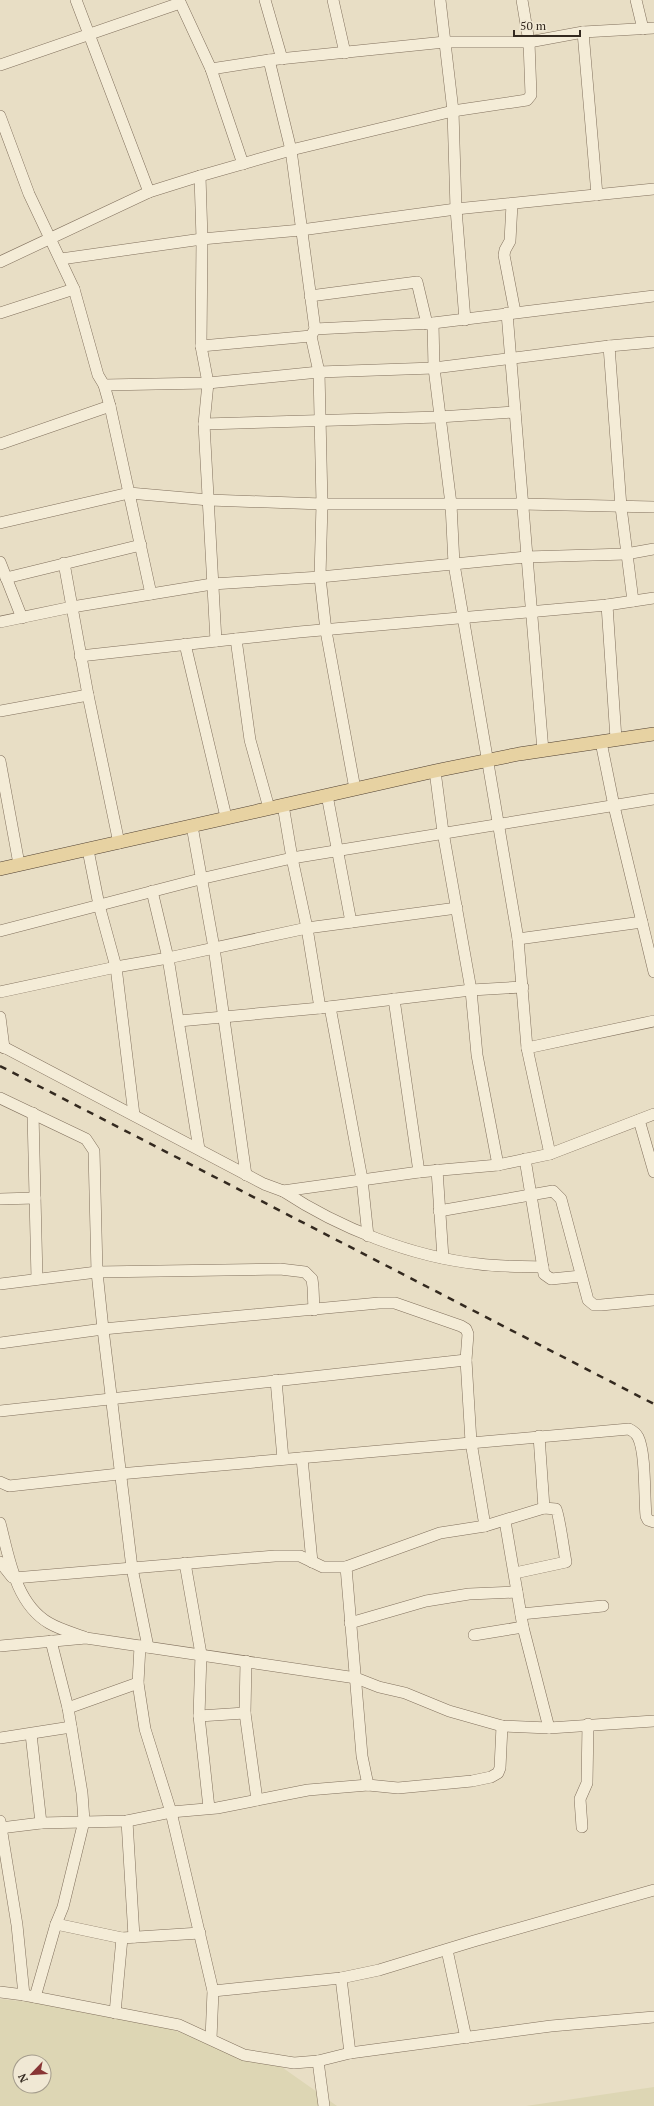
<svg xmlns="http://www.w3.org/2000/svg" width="654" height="2106" font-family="'PT Serif',serif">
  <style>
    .farmland { fill: #ddd6b4; fill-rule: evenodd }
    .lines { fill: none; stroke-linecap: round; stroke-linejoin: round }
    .minor-casing { stroke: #81705d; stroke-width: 12 }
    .major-casing { stroke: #4f3f31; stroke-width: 14 }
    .minor { stroke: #f4ecd7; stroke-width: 11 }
    .major { stroke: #e7d2a2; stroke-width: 13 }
    .rail { stroke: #33291f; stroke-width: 2.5; stroke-dasharray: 7 7; stroke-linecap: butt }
  </style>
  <rect width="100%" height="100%" fill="#e8dec5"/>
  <g class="farmland">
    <path d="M0,1999L110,2010L276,2063L337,2106H0ZM20,2062H44V2086H20Z"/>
    <path d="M654,2087V2106H526Z"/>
  </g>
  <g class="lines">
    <g class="minor-casing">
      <g id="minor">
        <path d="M76,0L149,192"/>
        <path d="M179,0L211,69L243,164"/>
        <path d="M265,0L282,59"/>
        <path d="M333,0L345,53"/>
        <path d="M440,0L453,111L456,209L465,320"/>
        <path d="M636,0L643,29"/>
        <path d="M583,32L597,195"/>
        <path d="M269,60L291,150L315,329L311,336L319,372L322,504L320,577L326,631L355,789"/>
        <path d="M0,65L180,3"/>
        <path d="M211,69L269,60L445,42H529L583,32L654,28"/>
        <path d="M0,116L29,194L74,289L98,375L104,385L110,406L151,594"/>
        <path d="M200,176L202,239L201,346L208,383L204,424L216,641"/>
        <path d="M512,204L510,241L505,250L504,255L515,312"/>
        <path d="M61,259L202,239L301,230L456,209L654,189"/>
        <path d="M0,262L149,192L200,176L291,150L453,111L527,100L531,95L529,42L522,0"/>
        <path d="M310,296L417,282L427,324"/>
        <path d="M0,313L74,289"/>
        <path d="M507,313L543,751"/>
        <path d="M433,323L434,368L451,504L454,564L518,939L527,1048L550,1154"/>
        <path d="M315,329L433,323L654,296"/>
        <path d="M201,346L311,336"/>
        <path d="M609,346L621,507L633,601"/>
        <path d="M104,385L208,383L319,372L434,368L609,346L654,342"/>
        <path d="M204,424L439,417L515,412"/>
        <path d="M0,444L110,406"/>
        <path d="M0,523L129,493L209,500L322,504H522L654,507"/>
        <path d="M0,562L22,618"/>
        <path d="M64,563L88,695L119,843"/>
        <path d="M6,578L141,545"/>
        <path d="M607,605L616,739"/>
        <path d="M0,622L72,607L212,584L320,577L526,557L626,554L654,549"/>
        <path d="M236,639L250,740L269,808"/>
        <path d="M185,644L226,817"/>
        <path d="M80,656L299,632L607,605L654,598"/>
        <path d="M0,711L88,695"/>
        <path d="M601,742L614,806L654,972"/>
        <path d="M0,761L19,864"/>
        <path d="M435,771L443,832L471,990L477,1055L498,1165"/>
        <path d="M327,795L351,922"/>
        <path d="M283,805L292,858L307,928L320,1008"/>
        <path d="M192,826L214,948L246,1175"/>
        <path d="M88,850L99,905L116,967L134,1115"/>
        <path d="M152,891L168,958L199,1149"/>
        <path d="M0,931L200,879L292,858L654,799"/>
        <path d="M518,939L642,922"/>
        <path d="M0,992L116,967L168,958L307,928L457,908"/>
        <path d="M394,999L419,1172"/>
        <path d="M330,1007L362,1179L368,1236"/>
        <path d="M0,1017L4,1048"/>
        <path d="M179,1021L320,1008L471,990L523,987"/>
        <path d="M0,1045L264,1184L283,1191L419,1172L498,1165L550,1154L654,1114"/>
        <path d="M527,1048L654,1021"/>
        <path d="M0,1098L86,1139L94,1151L97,1272L103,1329L132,1568L148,1647"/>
        <path d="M33,1113L37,1279"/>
        <path d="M639,1120L654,1172"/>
        <path d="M525,1159L544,1274L551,1279L581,1276"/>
        <path d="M437,1170L443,1258"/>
        <path d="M283,1191C339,1228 412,1257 479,1264C500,1267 521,1266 543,1267"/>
        <path d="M0,1199L35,1198"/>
        <path d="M439,1211L553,1191L561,1199L588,1300L594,1305H601L654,1300"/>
        <path d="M0,1284L97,1272L280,1269L305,1272L312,1279L313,1287L314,1310"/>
        <path d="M0,1343L103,1329L379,1303H395L461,1326L466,1329L468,1334L466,1360L471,1442L485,1526"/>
        <path d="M276,1380L283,1459"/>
        <path d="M0,1411L466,1360"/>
        <path d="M539,1436L544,1508"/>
        <path d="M302,1458L312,1562"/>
        <path d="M0,1482L9,1486L119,1474L629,1429C633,1431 636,1433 638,1437C646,1453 644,1496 646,1516L648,1520L654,1522"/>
        <path d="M505,1521L523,1627L549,1728"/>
        <path d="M0,1523C9,1557 15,1603 49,1623C59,1629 73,1633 84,1637"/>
        <path d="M0,1562L12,1577"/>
        <path d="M185,1563L201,1654L199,1716L209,1808"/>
        <path d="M346,1567L362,1756L368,1785"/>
        <path d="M14,1578L275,1556H300L323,1567H346L440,1533L485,1526L544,1508L556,1509C559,1513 564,1553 566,1562L515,1573"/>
        <path d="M521,1614L603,1606"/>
        <path d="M350,1623L426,1601L469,1594L517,1592"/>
        <path d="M474,1635L523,1627"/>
        <path d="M0,1646L86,1638L356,1678L379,1687L405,1693L449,1711L502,1726L549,1728L654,1721"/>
        <path d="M140,1646L138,1683L145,1729L171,1812L213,1991L211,2039"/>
        <path d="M246,1661L245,1713L257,1800"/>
        <path d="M68,1708L138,1683"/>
        <path d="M199,1716L245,1713"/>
        <path d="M31,1734L41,1823"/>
        <path d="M0,1738L71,1727"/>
        <path d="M0,1821L17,1925L24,1995"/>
        <path d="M127,1821L134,1937"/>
        <path d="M582,1827L580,1799L587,1783L588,1724"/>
        <path d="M0,1828L41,1823L127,1821L171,1812L217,1808L308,1790L368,1785L398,1788L472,1781L491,1777L498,1773L500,1768L502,1726"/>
        <path d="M56,1924L122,1938L200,1933"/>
        <path d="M447,1950L466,2038"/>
        <path d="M341,1978L350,2053"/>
        <path d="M213,1991L341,1978L379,1970L474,1941L654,1890"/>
        <path d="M0,1992L24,1995L179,2025L244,2055L294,2063L318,2061L350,2053L551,2026L654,2017"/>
        <path d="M35,1997L56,1924L63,1907L84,1821L82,1793L68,1708L51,1641"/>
        <path d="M115,2013L122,1938"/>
        <path d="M318,2061L324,2106"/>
      </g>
    </g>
    <g class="major-casing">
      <path id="major" d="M0,869L435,771L519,754L654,734"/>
    </g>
    <use href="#minor" class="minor"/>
    <use href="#major" class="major"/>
    <path class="rail" d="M0,1066L654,1404"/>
  </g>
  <g transform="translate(32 2074) rotate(245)"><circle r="19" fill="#f0e8d4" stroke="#a49c8c"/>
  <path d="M0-3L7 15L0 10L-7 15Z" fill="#883535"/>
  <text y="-6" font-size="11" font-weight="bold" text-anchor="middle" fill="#33291f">N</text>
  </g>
  <path d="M514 30v6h66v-6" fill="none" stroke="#33291f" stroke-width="2"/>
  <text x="520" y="30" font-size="12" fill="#33291f" stroke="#f0e8d4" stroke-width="3" paint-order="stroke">50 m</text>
</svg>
